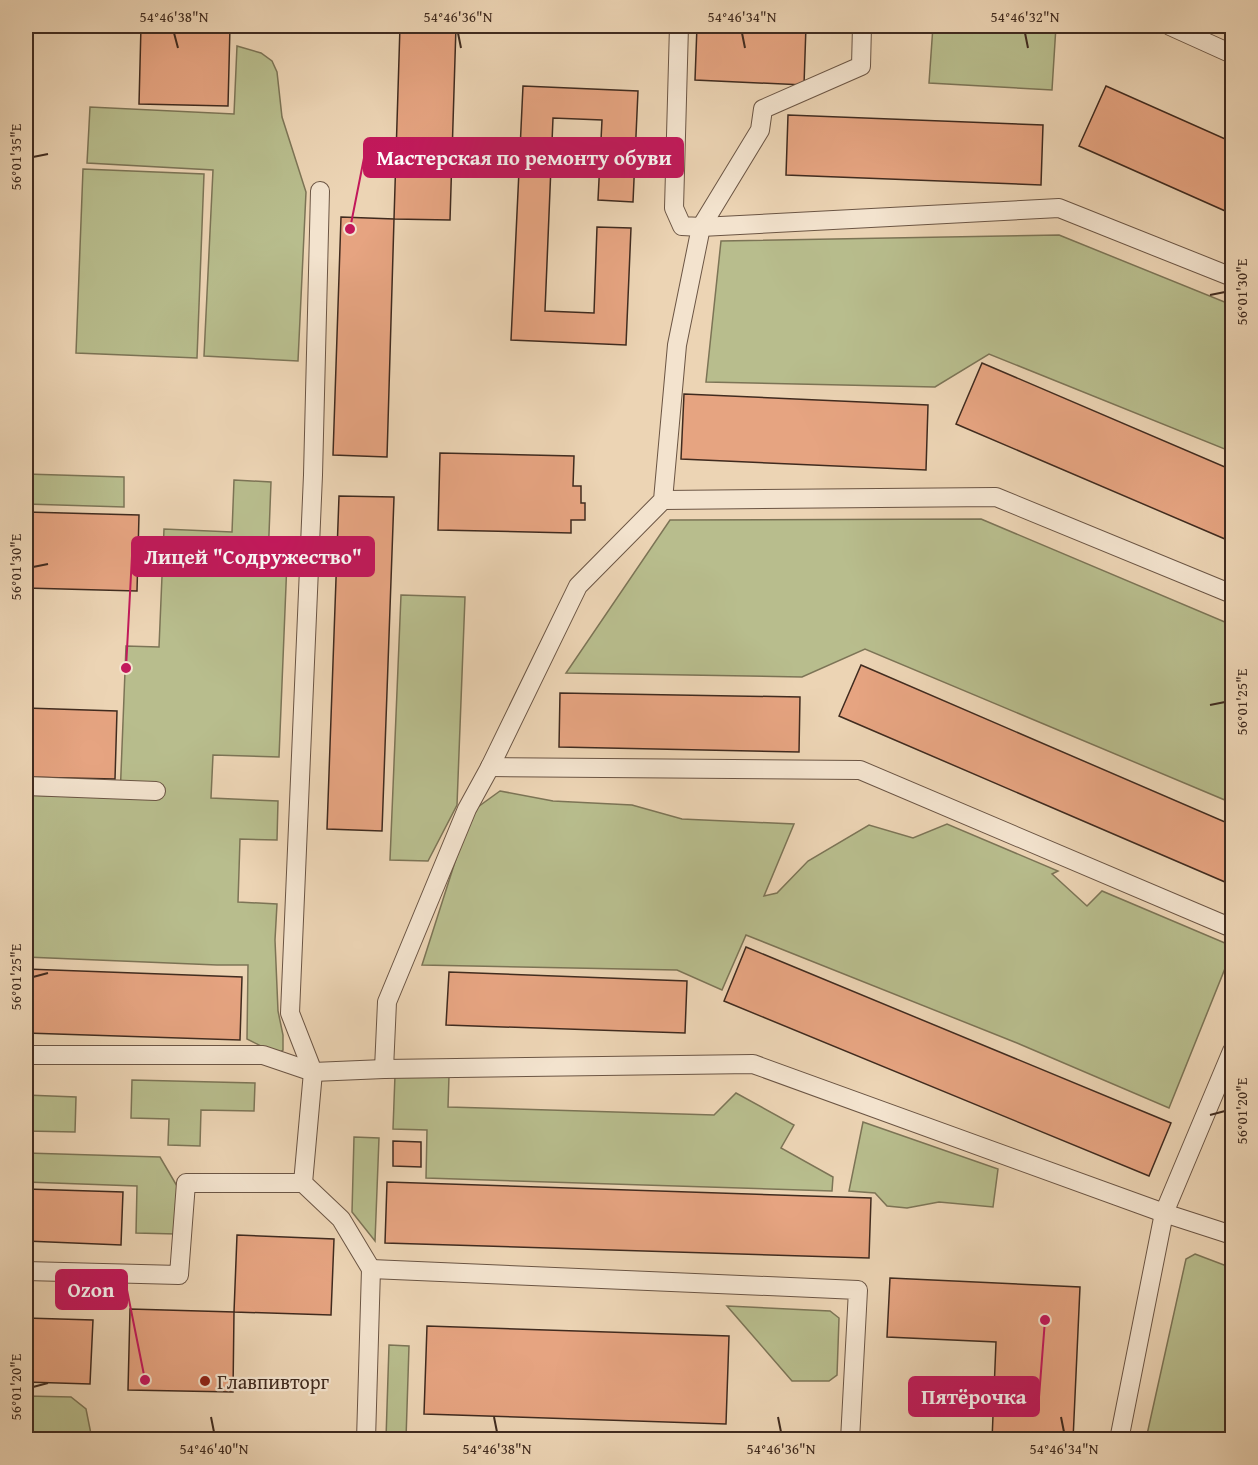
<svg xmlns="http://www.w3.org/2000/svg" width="1258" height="1465" font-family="'Gentium Book Plus',serif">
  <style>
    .green { fill: #b8bd8d; stroke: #7c7456; stroke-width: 1.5 }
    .building { fill: #e6a481; stroke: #402b1f; stroke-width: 1.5 }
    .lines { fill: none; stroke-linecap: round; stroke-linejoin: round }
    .lane-casing { stroke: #6b5544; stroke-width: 20 }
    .lane { stroke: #f3e3ce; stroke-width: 18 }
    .ticks { fill: none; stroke: #402b1f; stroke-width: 2 }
    .poi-dot { fill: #8f2418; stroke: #f3e3ce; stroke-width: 2 }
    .labels { text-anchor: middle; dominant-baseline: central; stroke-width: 4.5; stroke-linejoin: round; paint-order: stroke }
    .poi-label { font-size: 20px; fill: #402b1f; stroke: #f3e3ce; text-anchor: start }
    .leader { fill: none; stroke: #c2185b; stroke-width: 2 }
    .callout-dot { fill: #c2185b; stroke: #f3e3ce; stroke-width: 2 }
    .callout { fill: #c2185b; stroke: #c2185b; stroke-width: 2 }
    .callout-label { font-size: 21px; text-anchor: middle; font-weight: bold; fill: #fff }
    .neatline { fill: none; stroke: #402b1f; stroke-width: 2 }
    .ticks-label { font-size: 15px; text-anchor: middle; fill: #402b1f }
  </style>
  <rect width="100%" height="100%" fill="#ecd4b4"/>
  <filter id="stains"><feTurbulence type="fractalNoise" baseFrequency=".00333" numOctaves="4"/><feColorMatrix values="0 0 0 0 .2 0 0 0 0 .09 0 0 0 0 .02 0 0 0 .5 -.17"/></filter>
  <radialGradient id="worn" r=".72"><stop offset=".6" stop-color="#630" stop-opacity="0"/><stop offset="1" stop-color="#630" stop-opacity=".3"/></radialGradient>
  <g class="green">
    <path d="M933,26H1056L1052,90L929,83Z"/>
    <path d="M237,46L261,53L272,61L277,72L282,117L306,192L298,361L204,356L213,170L87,163L90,107L234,114Z"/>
    <path d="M83,169L204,174L197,358L76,353Z"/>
    <path d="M1059,235L1232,305V452L989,354L935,387L706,382L721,241Z"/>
    <path d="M26,474L124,477V507L26,504Z"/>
    <path d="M234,480L271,482L268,560L287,561L279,757L213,755L211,798L278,801L277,840L240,839L238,902L277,904L275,940L278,1011L283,1035V1050L277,1054L247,1039L248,965H217L26,957V795L120,798L126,646L159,647L164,529L232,532Z"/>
    <path d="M981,519L1232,625V803L865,649L802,677L566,673L670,520Z"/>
    <path d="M401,595L465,597L457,805L428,861L390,860Z"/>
    <path d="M500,791L553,801L632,805L682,819L794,824L764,896L777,893L808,861L869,825L913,838L947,824L1058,871L1052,874L1087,906L1102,891L1232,946V951L1169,1108L1017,1043L746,935L722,990L677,970L422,965L471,812Z"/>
    <path d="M395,1075L449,1076L448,1107L714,1115L736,1093L794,1125L781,1148L833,1177L832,1191L426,1178L427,1130L393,1129Z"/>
    <path d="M132,1080L255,1083L254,1111L201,1110L200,1146L168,1145L169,1119L131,1118Z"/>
    <path d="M26,1095L76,1097L75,1132L26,1131Z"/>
    <path d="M863,1122L998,1169L993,1207L939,1202L907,1208L887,1206L875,1193L849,1191Z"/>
    <path d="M354,1137L379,1138L375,1241L352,1212Z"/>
    <path d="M26,1153L160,1157L177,1186L176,1234L136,1233L137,1186L26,1182Z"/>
    <path d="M1195,1254L1232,1268V1290L1230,1303L1232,1304V1439H1146L1186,1259Z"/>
    <path d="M727,1306L830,1311L839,1318L837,1375L829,1381H792Z"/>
    <path d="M389,1345L409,1346L406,1439H386Z"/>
    <path d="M26,1396L71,1397L86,1409L92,1439L26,1438Z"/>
  </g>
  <g class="building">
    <path d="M141,26H230L228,106L139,104Z"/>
    <path d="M400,26H456L450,220L394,219Z"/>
    <path d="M697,26H806L804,85L695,80Z"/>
    <path d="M523,86L638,91L633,202L598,200L602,120L553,118L545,311L594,313L597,227L631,228L626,345L511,340Z"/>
    <path d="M1106,86L1232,142V214L1079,146Z"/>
    <path d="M788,115L1043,125L1041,185L786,175Z"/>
    <path d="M341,217L394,219L387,457L333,455Z"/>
    <path d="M982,363L1232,470V542L956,424Z"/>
    <path d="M684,394L928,405L926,470L681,459Z"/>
    <path d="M440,453L574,456L573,486H581V503H585V520H571V533L438,530Z"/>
    <path d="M339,496L394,497L382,831L327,829Z"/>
    <path d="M26,512L139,515L137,591L26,588Z"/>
    <path d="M861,665L1232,825V885L839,716Z"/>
    <path d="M560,693L800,697L799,752L559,747Z"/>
    <path d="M26,708L117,711L115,779L26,777Z"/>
    <path d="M746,947L1171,1123L1149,1176L724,1001Z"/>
    <path d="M26,969L242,977L240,1040L26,1033Z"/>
    <path d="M449,972L687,981L685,1033L446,1025Z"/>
    <path d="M393,1141L421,1142V1167L393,1166Z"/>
    <path d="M387,1182L871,1198L869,1258L385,1243Z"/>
    <path d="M26,1189L123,1192L121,1245L26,1241Z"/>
    <path d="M237,1235L334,1239L331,1315L234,1312Z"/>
    <path d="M890,1278L1080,1287L1073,1440H992L996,1342L887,1337Z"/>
    <path d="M130,1309L234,1312L233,1392L128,1390Z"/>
    <path d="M26,1318L93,1320L90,1384L26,1382Z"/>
    <path d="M427,1326L729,1336L726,1424L424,1414Z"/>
  </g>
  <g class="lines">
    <g class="lane-casing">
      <g id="lane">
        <path d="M679,26L674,208L682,226L701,227L1059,208L1232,277"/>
        <path d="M1170,26L1232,54"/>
        <path d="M320,191L313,475L290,1013L313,1072L384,1069L753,1064L1164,1213L1232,1235"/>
        <path d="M663,500L996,497L1232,594"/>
        <path d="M490,767L860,770L1232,928"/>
        <path d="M26,786L156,791"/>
        <path d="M26,1055H263L313,1072L303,1183L341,1219L371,1269L366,1440"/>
        <path d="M384,1069L387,1002L467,809L490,767L578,586L663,500L677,345L701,227L760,130L763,109L861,66L862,26"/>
        <path d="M371,1269L858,1290L850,1440"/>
        <path d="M26,1271L179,1275L186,1183H303"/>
        <path d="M1119,1440L1164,1213L1232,1051"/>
      </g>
    </g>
    <use href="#lane" class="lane"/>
  </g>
  <path class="ticks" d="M174,33L178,48M458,33L461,48M742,33L745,48M1025,33L1028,48M33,157L48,154M1210,295L1225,292M33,567L48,564M1210,705L1225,702M33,977L48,973M1210,1115L1225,1111M33,1387L48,1383M211,1417L214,1432M494,1417L497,1432M778,1417L781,1432M1061,1417L1064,1432"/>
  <circle class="poi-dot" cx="205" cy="1381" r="6"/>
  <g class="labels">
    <g class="poi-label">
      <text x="217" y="1381">Главпивторг</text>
    </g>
  </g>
  <path class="leader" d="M350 229L364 158M126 668L132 556M145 1380L127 1290M1045 1320L1039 1397"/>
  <g class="callout-dot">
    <circle cx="350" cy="229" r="6"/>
    <circle cx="126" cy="668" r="6"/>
    <circle cx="145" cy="1380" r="6"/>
    <circle cx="1045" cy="1320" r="6"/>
  </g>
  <g class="callout">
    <rect x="364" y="138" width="319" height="39" rx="6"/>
    <rect x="132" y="537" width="242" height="39" rx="6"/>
    <rect x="56" y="1270" width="71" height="39" rx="6"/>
    <rect x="909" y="1377" width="130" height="39" rx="6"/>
  </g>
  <g class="callout-label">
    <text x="524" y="165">Мастерская по ремонту обуви</text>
    <text x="253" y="564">Лицей "Содружество"</text>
    <text x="91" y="1297">Ozon</text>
    <text x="974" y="1404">Пятёрочка</text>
  </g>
  <rect width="1258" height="1465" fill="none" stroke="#ecd4b4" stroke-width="66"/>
  <rect x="33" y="33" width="1192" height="1399" class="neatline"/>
  <g class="ticks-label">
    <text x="174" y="22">54°46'38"N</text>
    <text x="458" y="22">54°46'36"N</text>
    <text x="742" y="22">54°46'34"N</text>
    <text x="1025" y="22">54°46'32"N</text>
    <text transform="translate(16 157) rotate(-90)" y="5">56°01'35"E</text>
    <text transform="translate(1242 292) rotate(-90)" y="5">56°01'30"E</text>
    <text transform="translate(16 567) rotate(-90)" y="5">56°01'30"E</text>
    <text transform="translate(1242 702) rotate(-90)" y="5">56°01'25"E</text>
    <text transform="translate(16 977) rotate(-90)" y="5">56°01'25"E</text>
    <text transform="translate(1242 1111) rotate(-90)" y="5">56°01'20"E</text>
    <text transform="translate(16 1387) rotate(-90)" y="5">56°01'20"E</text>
    <text x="214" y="1454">54°46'40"N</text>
    <text x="497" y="1454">54°46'38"N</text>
    <text x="781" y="1454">54°46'36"N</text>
    <text x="1064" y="1454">54°46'34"N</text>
  </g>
  <rect width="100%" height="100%" filter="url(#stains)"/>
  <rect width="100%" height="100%" fill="url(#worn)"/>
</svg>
